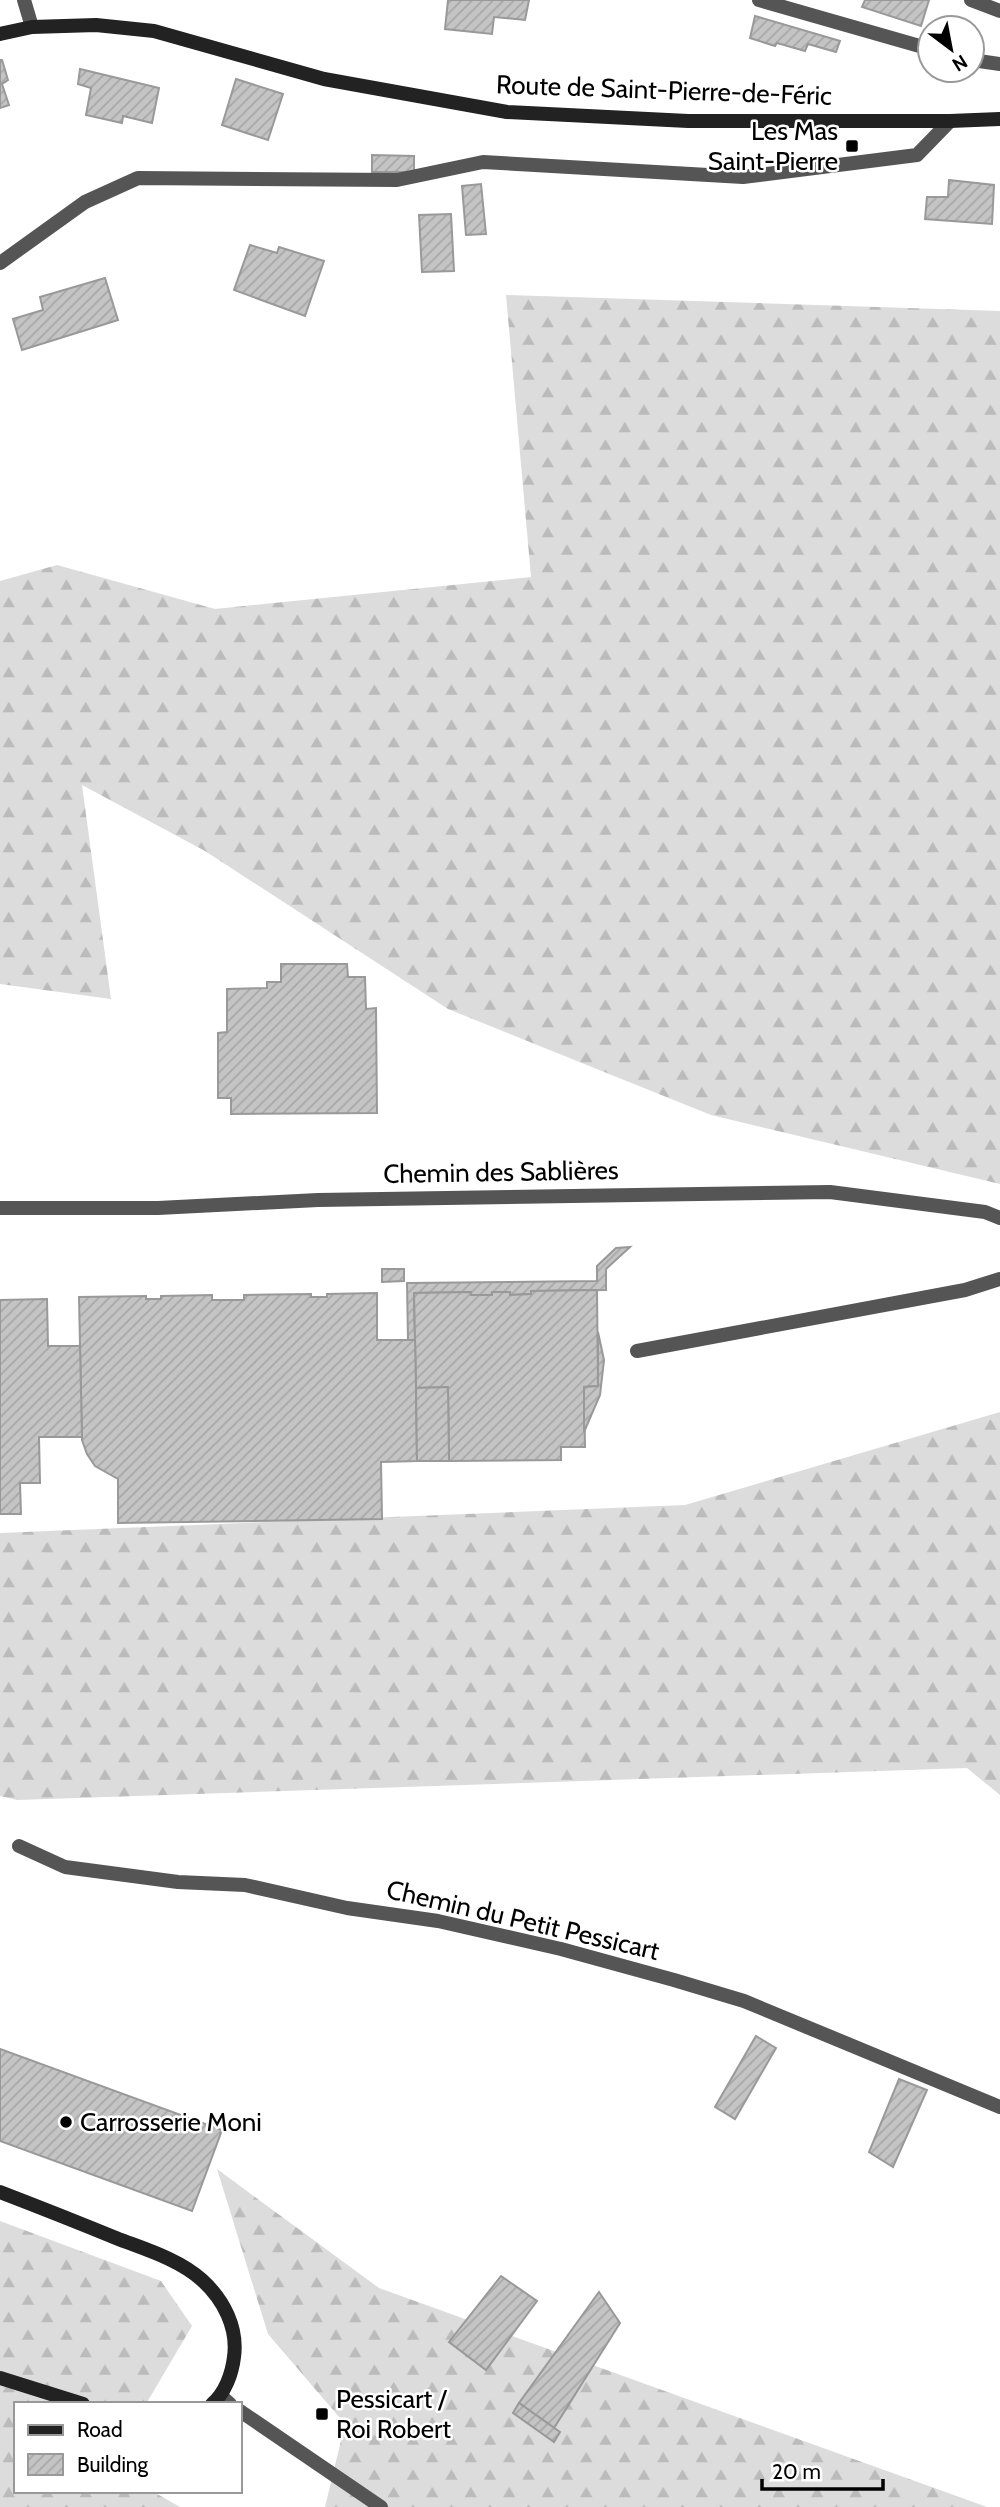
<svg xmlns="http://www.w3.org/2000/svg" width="1000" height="2507" font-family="Cabin,sans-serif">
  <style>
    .forest { fill: url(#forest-firs) }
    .building { fill: url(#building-hatch); stroke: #999; stroke-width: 2 }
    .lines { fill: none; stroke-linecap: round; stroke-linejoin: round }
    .lane { stroke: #555; stroke-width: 14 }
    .street { stroke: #555; stroke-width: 14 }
    .secondary { stroke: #222; stroke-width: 14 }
    .poi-dot { fill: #000; stroke: #fff; stroke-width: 2.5 }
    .labels { text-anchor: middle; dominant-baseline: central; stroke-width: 5; stroke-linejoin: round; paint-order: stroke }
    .street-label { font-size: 26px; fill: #000; stroke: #fff }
    .poi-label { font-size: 26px; fill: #000; stroke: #fff; text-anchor: start }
  </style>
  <defs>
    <pattern id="forest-firs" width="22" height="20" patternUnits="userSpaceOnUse" patternTransform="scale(1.75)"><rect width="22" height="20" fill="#dcdcdc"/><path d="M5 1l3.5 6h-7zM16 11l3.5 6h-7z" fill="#bbb"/></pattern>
    <pattern id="building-hatch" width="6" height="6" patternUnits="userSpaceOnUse" patternTransform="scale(1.75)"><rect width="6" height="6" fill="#c4c4c4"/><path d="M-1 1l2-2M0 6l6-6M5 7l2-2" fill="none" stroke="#a7a7a7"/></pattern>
  </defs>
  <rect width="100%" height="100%" fill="#fff"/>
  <g class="forest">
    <path d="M506,295L1000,311V1184L711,1115L448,1009L205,851L82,785L111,999L0,984V581L57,565L215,609L531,577Z"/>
    <path d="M1000,1412V1795L967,1768L17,1800L0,1796V1533L685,1505Z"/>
    <path d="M217,2169L379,2288L987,2507H325L345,2424L268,2334Z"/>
    <path d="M0,2221L161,2281L192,2326L146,2404H16V2491H152L180,2507H0Z"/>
  </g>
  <g class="building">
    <path d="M448,0H529L525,20L494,17L492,34L445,29Z"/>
    <path d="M865,0H929L921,26L862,7Z"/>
    <path d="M755,16L840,41L836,52L808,44L805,51L777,43L775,46L750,38Z"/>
    <path d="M0,60H2L8,80L2,84L9,105L0,108Z"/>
    <path d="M80,69L159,88L152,123L123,116L122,123L86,115L91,88L78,84Z"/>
    <path d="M236,79L283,94L268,140L222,125Z"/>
    <path d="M372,155L414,156V172H372Z"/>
    <path d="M949,180L994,185L992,224L925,219L927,197H948Z"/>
    <path d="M481,184L486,234L466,235L462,186Z"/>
    <path d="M451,214L454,271L422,272L419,215Z"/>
    <path d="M250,245L277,253L279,247L324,261L305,316L234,290Z"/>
    <path d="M105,278L118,320L22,350L13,319L43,310L40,297Z"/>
    <path d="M281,964H347L348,977H365L366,1009L376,1008L377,1113L231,1114V1098H218V1033L227,1032V989L267,988V982H281Z"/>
    <path d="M630,1247L606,1269V1290L531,1291V1294L510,1295V1292H492V1295H471V1292L414,1293L415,1340H408L407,1283L597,1281V1266L616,1248Z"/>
    <path d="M382,1269H404V1281L382,1282Z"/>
    <path d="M597,1290L598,1386L584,1387L585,1447H561V1460L449,1461L448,1387L416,1388L414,1293L471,1292V1295H492V1292H510V1295L531,1294V1291Z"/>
    <path d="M377,1293V1340H415L416,1388L417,1461L381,1462L382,1519L118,1523V1479L95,1466L87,1454L82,1440L79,1297L146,1296V1299H161V1296L212,1295V1300H244V1295L311,1294V1297H327V1294Z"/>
    <path d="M47,1299L48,1346H80L82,1437H39L40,1483H20L21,1514H0V1300Z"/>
    <path d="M598,1332L604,1360L600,1395L584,1432V1387L598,1386Z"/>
    <path d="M448,1387L449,1461H417L416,1388Z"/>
    <path d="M756,2036L776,2048L735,2119L715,2107Z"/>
    <path d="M0,2049L222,2130L192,2211L0,2141Z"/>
    <path d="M899,2079L927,2090L893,2167L869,2152Z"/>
    <path d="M501,2276L537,2301L486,2370L449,2342Z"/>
    <path d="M599,2292L620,2323L554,2428L519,2403Z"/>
    <path d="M519,2403L560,2432L554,2442L513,2413Z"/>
  </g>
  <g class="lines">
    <g class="lane">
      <path d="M24,0L32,27"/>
      <path d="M971,0L1000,11"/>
      <path d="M637,1351L965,1290L1000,1279"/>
      <path d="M19,1846L65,1867L178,1882L245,1885L347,1908L438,1921L561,1949L674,1980L744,2001L1000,2107"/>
    </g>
    <g class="street">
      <path d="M759,0L930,49"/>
      <path d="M972,60L1000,64"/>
      <path d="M0,263L85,202L138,178L397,180L483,162L743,177L917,155L950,121"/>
      <path d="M0,1208H158L318,1200L830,1192L985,1212L1000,1218"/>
      <path d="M221,2396L230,2404"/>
      <path d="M240,2411L381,2507"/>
    </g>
    <g class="secondary">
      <path d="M0,34L32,27L96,25L154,31L324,79L507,112L688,121H950L1000,119"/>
      <path d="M0,2192C39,2207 77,2222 116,2238C144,2249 179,2259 202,2280C224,2300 238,2328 234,2357C232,2374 225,2393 212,2404"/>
      <path d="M0,2378L83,2404"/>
    </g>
  </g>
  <g class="poi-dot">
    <rect x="845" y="139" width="14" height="14" rx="3.5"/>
    <circle cx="66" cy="2122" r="7"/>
    <rect x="315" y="2407" width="14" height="14" rx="3.5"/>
  </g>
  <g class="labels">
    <g class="street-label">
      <text transform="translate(664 90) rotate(2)">Route de Saint-Pierre-de-Féric</text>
      <text transform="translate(501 1172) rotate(-1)">Chemin des Sablières</text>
      <text transform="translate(523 1920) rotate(13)">Chemin du Petit Pessicart</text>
    </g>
    <g class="poi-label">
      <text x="838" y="131" text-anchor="end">Les Mas<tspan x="838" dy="30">Saint-Pierre</tspan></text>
      <text x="80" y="2122">Carrosserie Moni</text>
      <text x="336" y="2399">Pessicart /<tspan x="336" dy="30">Roi Robert</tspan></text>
    </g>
  </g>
  <rect x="14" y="2402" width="228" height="91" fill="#ffffff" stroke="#999999" stroke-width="2"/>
  <rect x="28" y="2425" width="35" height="10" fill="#222222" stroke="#999999" stroke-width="2"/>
  <text x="77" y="2437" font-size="21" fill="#000000">Road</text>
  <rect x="28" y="2454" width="35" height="21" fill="url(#building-hatch)" stroke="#999999" stroke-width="2"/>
  <text x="77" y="2472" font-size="21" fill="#000000">Building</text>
  <g transform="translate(951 49) rotate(148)"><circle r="33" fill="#ffffff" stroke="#999999" stroke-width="2"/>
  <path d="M0-5L12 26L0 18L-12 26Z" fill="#000000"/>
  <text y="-10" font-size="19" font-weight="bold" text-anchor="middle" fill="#000000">N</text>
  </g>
  <path d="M762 2479v10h121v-10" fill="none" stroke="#000000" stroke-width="3.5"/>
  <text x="772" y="2479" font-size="21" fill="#000000" stroke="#ffffff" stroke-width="5" paint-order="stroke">20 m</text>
</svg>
